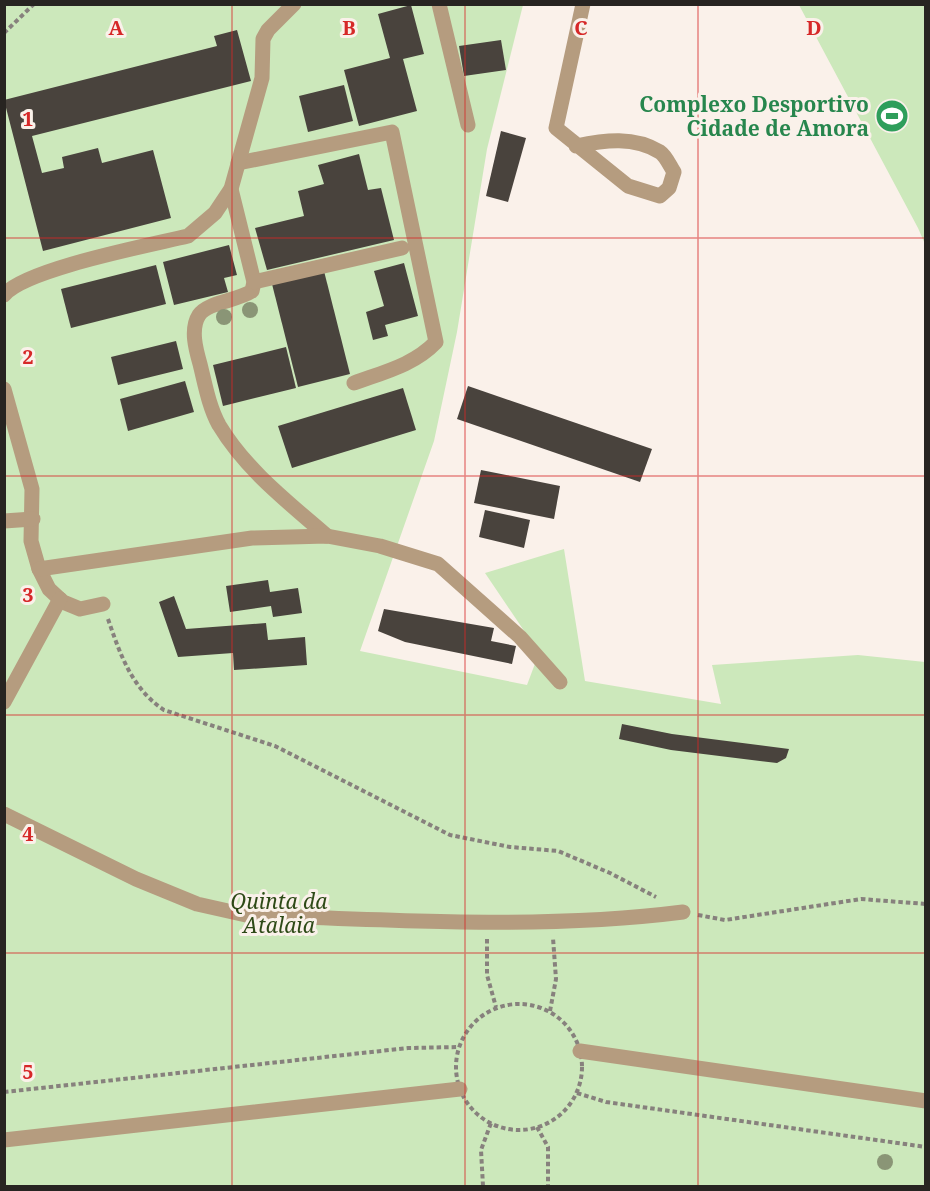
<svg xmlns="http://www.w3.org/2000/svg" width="930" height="1191" font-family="'Noto Serif',serif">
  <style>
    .green { fill: #cce8bb }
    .building { fill: #49433d }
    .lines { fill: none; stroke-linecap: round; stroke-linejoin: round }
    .path { stroke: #87817d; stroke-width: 4; stroke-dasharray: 4.5 3; stroke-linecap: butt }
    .minor { stroke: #b59c7f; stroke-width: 15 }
    .tree { fill: #8a9576 }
    .grid { fill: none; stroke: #d62828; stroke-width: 1.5; stroke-opacity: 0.55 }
    .labels { text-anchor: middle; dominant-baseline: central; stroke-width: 6; stroke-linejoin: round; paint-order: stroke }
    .leisure-label { font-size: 21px; font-weight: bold; fill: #27864d; stroke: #faf1ea; text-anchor: end }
    .park-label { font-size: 21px; font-style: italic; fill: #2e4a17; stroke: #faf1ea }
    .grid-label { font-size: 20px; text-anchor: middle; font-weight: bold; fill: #d62828; stroke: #faf1ea; stroke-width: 6; stroke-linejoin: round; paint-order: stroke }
  </style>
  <rect width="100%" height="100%" fill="#faf1ea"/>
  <g class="green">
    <path d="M5,5H523L487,149L457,332L434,441L360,651L527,685L539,653L485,573L564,549L585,681L721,704L712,665L858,655L925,662V1186H5Z"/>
    <path d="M799,5H925V244L918,228Z"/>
  </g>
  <g class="building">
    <path d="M411,5L424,54L403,59L417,111L359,126L344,70L390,58L378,14Z"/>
    <path d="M237,30L251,81L32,136L42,173L64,168L62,157L98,148L102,163L153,150L171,218L43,251L4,100L217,46L214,36Z"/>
    <path d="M501,40L506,70L464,76L459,46Z"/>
    <path d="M344,85L353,121L308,132L299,96Z"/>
    <path d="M501,131L526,138L508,202L486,196Z"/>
    <path d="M359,154L368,190L381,188L394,240L267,270L255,228L304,216L298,191L324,184L318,165Z"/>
    <path d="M229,245L237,275L224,278L228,292L174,305L163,262Z"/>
    <path d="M404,263L418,316L385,325L388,336L373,340L366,312L384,306L374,271Z"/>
    <path d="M156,265L166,304L71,328L61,289Z"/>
    <path d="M324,271L350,374L298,387L272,284Z"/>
    <path d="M176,341L183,369L118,385L111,357Z"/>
    <path d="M286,347L296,388L223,406L213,365Z"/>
    <path d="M185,381L194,412L128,431L120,399Z"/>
    <path d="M468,386L652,449L640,482L457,419Z"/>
    <path d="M403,388L416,430L292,468L278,426Z"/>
    <path d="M481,470L560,486L554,519L474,503Z"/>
    <path d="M485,510L530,520L524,548L479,537Z"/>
    <path d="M268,580L270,592L298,588L302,613L273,617L271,606L230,612L226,586Z"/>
    <path d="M174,596L186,629L266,623L268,640L305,637L307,665L234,670L233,653L178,657L159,602Z"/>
    <path d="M384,609L494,628L491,641L516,646L512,664L405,642L378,631Z"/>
    <path d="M622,724L672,734L789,749L786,758L777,763L671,750L619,739Z"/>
  </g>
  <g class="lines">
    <g class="path">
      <path d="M4,33L34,4"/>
      <path d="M108,619C120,654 132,689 164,710L275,746L450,835L510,847L558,851L610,873L656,897"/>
      <path d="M698,915L725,920L861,899L926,904"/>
      <path d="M487,939V975L496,1007"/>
      <circle cx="519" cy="1067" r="63"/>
      <path d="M550,1011L556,979L553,938"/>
      <path d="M4,1092L408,1048L459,1047"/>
      <path d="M577,1093L606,1102L926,1147"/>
      <path d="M537,1127L548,1147V1186"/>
      <path d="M483,1186L481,1150L491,1123"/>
    </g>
    <g class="minor">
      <path d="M439,4L468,125"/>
      <path d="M576,146C605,140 634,136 660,152C666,156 670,166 674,172L669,188L660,196L628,186L556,128L583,4"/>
      <path d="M238,163L392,132L436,342C414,365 384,372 354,383"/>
      <path d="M231,189L254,282L252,291C237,301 208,302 199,315C190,329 196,350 200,364C205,384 209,407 219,425C246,470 288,502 327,536"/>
      <path d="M254,282L402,248"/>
      <path d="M4,295C25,269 151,245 188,236L215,213L231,189L262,78L263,39L268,30L294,4"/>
      <path d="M4,389L32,489L31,541L39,569L49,589L63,602L80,609L103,604"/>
      <path d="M4,521L33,519"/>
      <path d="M39,569L252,538L327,536L380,546L438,564L520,637L560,682"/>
      <path d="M4,702L60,599"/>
      <path d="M4,814L136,879L197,904L246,915C389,920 542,930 683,912"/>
      <path d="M580,1051L926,1101"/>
      <path d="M4,1140L460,1089"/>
    </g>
  </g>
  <g class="tree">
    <circle cx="250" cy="310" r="8"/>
    <circle cx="224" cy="317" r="8"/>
    <circle cx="885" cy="1162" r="8"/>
  </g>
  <path class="grid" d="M232,4V1186M465,4V1186M698,4V1186M4,238H926M4,476H926M4,715H926M4,953H926"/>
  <defs>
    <g id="stadium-disc" transform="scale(1.725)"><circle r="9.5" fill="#2e9e5b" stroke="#faf1ea"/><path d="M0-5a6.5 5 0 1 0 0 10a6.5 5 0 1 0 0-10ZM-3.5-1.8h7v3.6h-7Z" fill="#fff"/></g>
  </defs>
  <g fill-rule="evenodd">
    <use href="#stadium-disc" x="892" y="116"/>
  </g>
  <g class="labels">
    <g class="leisure-label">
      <text x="869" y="104">Complexo Desportivo<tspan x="869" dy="24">Cidade de Amora</tspan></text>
    </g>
    <g class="park-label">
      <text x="279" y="901">Quinta da<tspan x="279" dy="24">Atalaia</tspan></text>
    </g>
  </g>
  <g class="grid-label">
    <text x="116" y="35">A</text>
    <text x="349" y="35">B</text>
    <text x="581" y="35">C</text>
    <text x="814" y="35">D</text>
    <text x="28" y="126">1</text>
    <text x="28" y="364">2</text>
    <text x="28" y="602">3</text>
    <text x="28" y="841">4</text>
    <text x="28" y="1079">5</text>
  </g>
  <rect width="930" height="1191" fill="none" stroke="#272421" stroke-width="12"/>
</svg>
